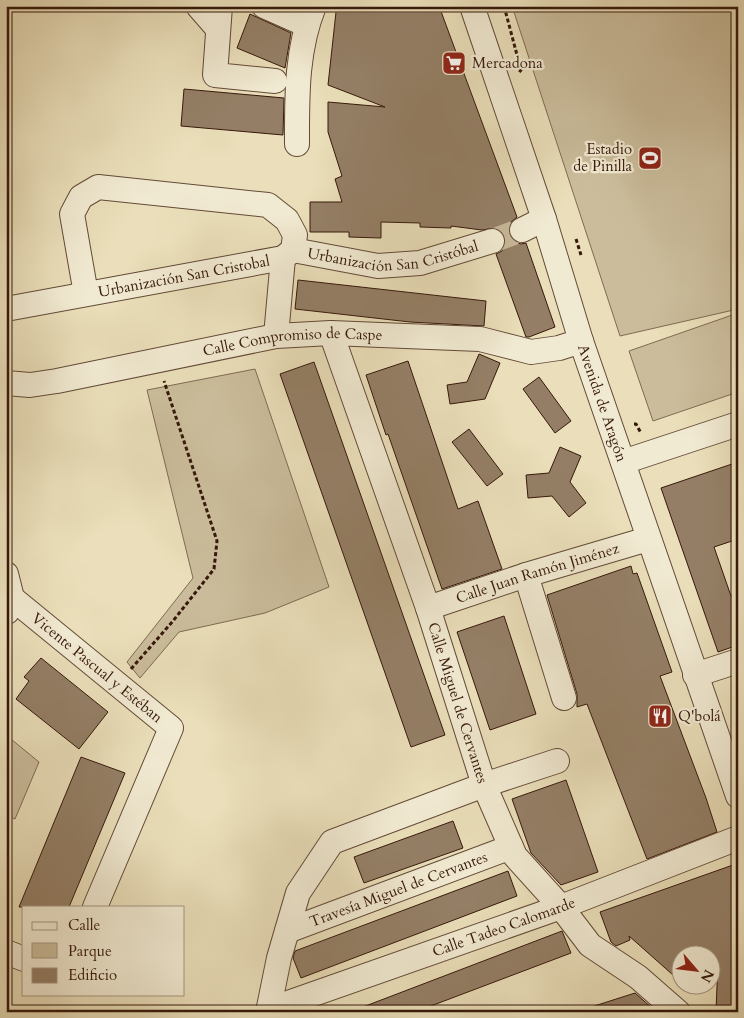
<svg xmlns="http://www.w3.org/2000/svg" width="744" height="1018" font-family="Cardo,serif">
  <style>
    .green { fill: #cbbd9c; stroke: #806a54 }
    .building { fill: #947f66; stroke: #36180b }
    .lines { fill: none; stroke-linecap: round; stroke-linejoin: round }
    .street-tunnel { stroke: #c6b797; stroke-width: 24; stroke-dasharray: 24 12; stroke-linecap: butt }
    .street-casing { stroke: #634a37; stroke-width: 26 }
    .path { stroke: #36180b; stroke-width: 3; stroke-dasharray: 4 2.5; stroke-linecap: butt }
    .street { stroke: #f1ead2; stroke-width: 24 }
    .labels { text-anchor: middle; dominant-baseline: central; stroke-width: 4.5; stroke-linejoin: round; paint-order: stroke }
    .poi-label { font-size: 15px; fill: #36180b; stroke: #f1ead2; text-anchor: start }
    .street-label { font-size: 15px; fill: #36180b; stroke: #f1ead2 }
  </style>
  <rect width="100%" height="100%" fill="#eadfba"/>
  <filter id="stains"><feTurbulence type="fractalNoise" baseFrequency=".004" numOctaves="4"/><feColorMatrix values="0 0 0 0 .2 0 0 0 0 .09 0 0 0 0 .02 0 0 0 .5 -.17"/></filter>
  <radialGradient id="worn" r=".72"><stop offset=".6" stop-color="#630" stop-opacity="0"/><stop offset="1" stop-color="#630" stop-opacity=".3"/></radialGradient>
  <g class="green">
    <path d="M512,6H738V309L620,336Z"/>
    <path d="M738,313V392L653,421L629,351Z"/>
    <path d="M255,369L329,587L265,613L179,632L140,678L127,662L193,578L147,390Z"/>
    <path d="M6,735L39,762L15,819L6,815Z"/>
  </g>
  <g class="building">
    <path d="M341,6H439L517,217L510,223L508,229L510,236L515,242L521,244L526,243L555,327L529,337H526L496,254L502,251L505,245V237L502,231L496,228L482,230L451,226V228L420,227V223L381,222V238L349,237V232H310V202H342L335,179L342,176L328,132V102L385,107L328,85L336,12Z"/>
    <path d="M250,14L291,33L285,68L237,48Z"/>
    <path d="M184,89L284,98L283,135L181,126Z"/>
    <path d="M298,280L486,301L484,326L410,322L295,309Z"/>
    <path d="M479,354L500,363L485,399L450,404L447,385L467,382Z"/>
    <path d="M408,361L458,509L478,501L502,569L442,589L388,434L386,435L366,375Z"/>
    <path d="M314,362L445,735L411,747L280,374Z"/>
    <path d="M539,377L571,421L555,433L523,389Z"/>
    <path d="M469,429L503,474L487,486L452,442Z"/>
    <path d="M560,447L581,456L570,482L586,503L569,517L552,496L528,498L526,475L549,473Z"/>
    <path d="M738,462V539L714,547L731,596L738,594V645L718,652L661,488Z"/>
    <path d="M631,566L633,574L637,573L672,672L660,676L706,798L717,832L647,859L587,704L577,707V694L547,595Z"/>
    <path d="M504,616L536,714L490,730L457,632Z"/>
    <path d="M41,658L108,712L79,749L16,699L29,681L24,677Z"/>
    <path d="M81,757L125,773L69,907H19Z"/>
    <path d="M566,780L598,872L561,885L531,853L512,799Z"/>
    <path d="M453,821L463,848L364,883L354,857Z"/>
    <path d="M733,865L738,878V1012L716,1011L718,962L712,971V956H682V983L629,936L630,940L616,946L611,942L600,912Z"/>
    <path d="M508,871L517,896L301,978L293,958L295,951Z"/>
    <path d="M562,931L571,953L415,1012H355V1010Z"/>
    <path d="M635,993L652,1008L654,1012H589L588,1008Z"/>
  </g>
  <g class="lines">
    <path class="street-tunnel" d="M492,241L522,230"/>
    <g class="street-casing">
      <g id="street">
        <path d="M198,6L218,29"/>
        <path d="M220,6L215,75L275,81"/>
        <path d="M264,6L307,25"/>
        <path id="s1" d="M472,6L544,219L581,341L738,796"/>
        <path d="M297,144C297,97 296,51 314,6"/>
        <path d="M522,230L544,219"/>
        <path id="s2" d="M293,250L378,266L420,263L492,241"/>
        <path id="s3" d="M6,309L283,258L293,250L295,235L287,220L268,205L98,187L81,197L72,214L86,294"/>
        <path id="s4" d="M331,333L428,608L484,785L515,856L561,907L590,945L638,977L678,1012"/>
        <path d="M276,336L283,258"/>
        <path id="s5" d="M6,383L30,385L57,381L276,336L331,333L480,339L531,352L559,348L581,341"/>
        <path d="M623,462L738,424"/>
        <path d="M6,574L12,598L7,612"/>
        <path d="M526,575L564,698"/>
        <path id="s6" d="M12,598L171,728L95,907"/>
        <path id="s7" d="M428,608L526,575L648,539"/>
        <path d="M695,675L738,661"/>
        <path id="s8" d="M287,931L511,847"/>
        <path d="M6,952L24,959"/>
        <path id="s9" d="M268,1010L561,907L738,838"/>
        <path d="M268,1012L279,958L298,893L332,842L484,785L557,761"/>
      </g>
    </g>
    <g class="path">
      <path d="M504,6L521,70L518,74"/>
      <path d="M576,239L581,255"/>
      <path d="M634,424H636L641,433"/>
      <path d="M131,669L173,621L214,569L217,541L164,381"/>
    </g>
    <use href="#street" class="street"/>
  </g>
  <defs>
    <g id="supermarket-square" transform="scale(1.25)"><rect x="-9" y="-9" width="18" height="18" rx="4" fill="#8f2418" stroke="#f1ead2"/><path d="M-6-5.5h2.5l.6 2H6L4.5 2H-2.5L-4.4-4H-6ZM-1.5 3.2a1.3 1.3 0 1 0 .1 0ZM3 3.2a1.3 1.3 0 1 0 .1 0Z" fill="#fff"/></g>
    <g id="stadium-square" transform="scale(1.25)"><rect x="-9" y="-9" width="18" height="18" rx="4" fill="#8f2418" stroke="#f1ead2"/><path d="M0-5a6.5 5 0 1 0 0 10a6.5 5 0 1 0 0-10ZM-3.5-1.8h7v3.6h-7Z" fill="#fff"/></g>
    <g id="restaurant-square" transform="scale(1.25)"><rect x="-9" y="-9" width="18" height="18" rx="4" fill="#8f2418" stroke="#f1ead2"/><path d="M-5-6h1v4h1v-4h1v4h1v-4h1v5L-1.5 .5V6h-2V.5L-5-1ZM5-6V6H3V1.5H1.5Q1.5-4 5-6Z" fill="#fff"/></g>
  </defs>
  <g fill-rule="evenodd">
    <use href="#supermarket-square" x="454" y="63"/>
    <use href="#stadium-square" x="650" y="158"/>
    <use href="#restaurant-square" x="660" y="716"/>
  </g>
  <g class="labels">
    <g class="poi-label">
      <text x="472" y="63">Mercadona</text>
      <text x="632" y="149" text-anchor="end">Estadio<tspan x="632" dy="17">de Pinilla</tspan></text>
      <text x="678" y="716">Q'bolá</text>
    </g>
    <g class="street-label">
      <text stroke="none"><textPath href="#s2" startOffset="102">Urbanización San Cristóbal</textPath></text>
      <text stroke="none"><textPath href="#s3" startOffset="181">Urbanización San Cristobal</textPath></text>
      <text stroke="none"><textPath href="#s5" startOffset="291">Calle Compromiso de Caspe</textPath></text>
      <text stroke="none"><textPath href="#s1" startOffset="418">Avenida de Aragón</textPath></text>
      <text stroke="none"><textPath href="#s7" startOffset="115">Calle Juan Ramón Jiménez</textPath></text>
      <text stroke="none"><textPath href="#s6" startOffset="110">Vicente Pascual y Estéban</textPath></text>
      <text stroke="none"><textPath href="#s4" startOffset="391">Calle Miguel de Cervantes</textPath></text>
      <text stroke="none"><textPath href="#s8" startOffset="119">Travesía Miguel de Cervantes</textPath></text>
      <text stroke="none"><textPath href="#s9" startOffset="250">Calle Tadeo Calomarde</textPath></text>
    </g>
  </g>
  <rect width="744" height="1018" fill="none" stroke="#eadfba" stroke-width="25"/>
  <rect x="8" y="8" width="729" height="1003" fill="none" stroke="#36180b" stroke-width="2.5"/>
  <rect x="12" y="12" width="719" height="993" fill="none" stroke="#36180b"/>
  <rect x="22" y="906" width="162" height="90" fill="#f1ead2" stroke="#a69682"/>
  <rect x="32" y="922" width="25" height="8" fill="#f1ead2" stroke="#a69682"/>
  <text x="68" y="930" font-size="15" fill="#36180b">Calle</text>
  <rect x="32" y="943" width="25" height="15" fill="#cbbd9c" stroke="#a69682"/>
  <text x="68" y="956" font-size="15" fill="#36180b">Parque</text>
  <rect x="32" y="968" width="25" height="15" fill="#947f66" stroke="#a69682"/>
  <text x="68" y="980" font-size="15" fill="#36180b">Edificio</text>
  <g transform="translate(696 970) rotate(118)"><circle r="24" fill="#f1ead2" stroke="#a69682"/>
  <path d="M0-4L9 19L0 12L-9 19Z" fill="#8f2418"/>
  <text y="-8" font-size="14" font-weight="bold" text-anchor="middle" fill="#36180b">N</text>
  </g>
  <rect width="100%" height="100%" filter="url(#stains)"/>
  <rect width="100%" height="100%" fill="url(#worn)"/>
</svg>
